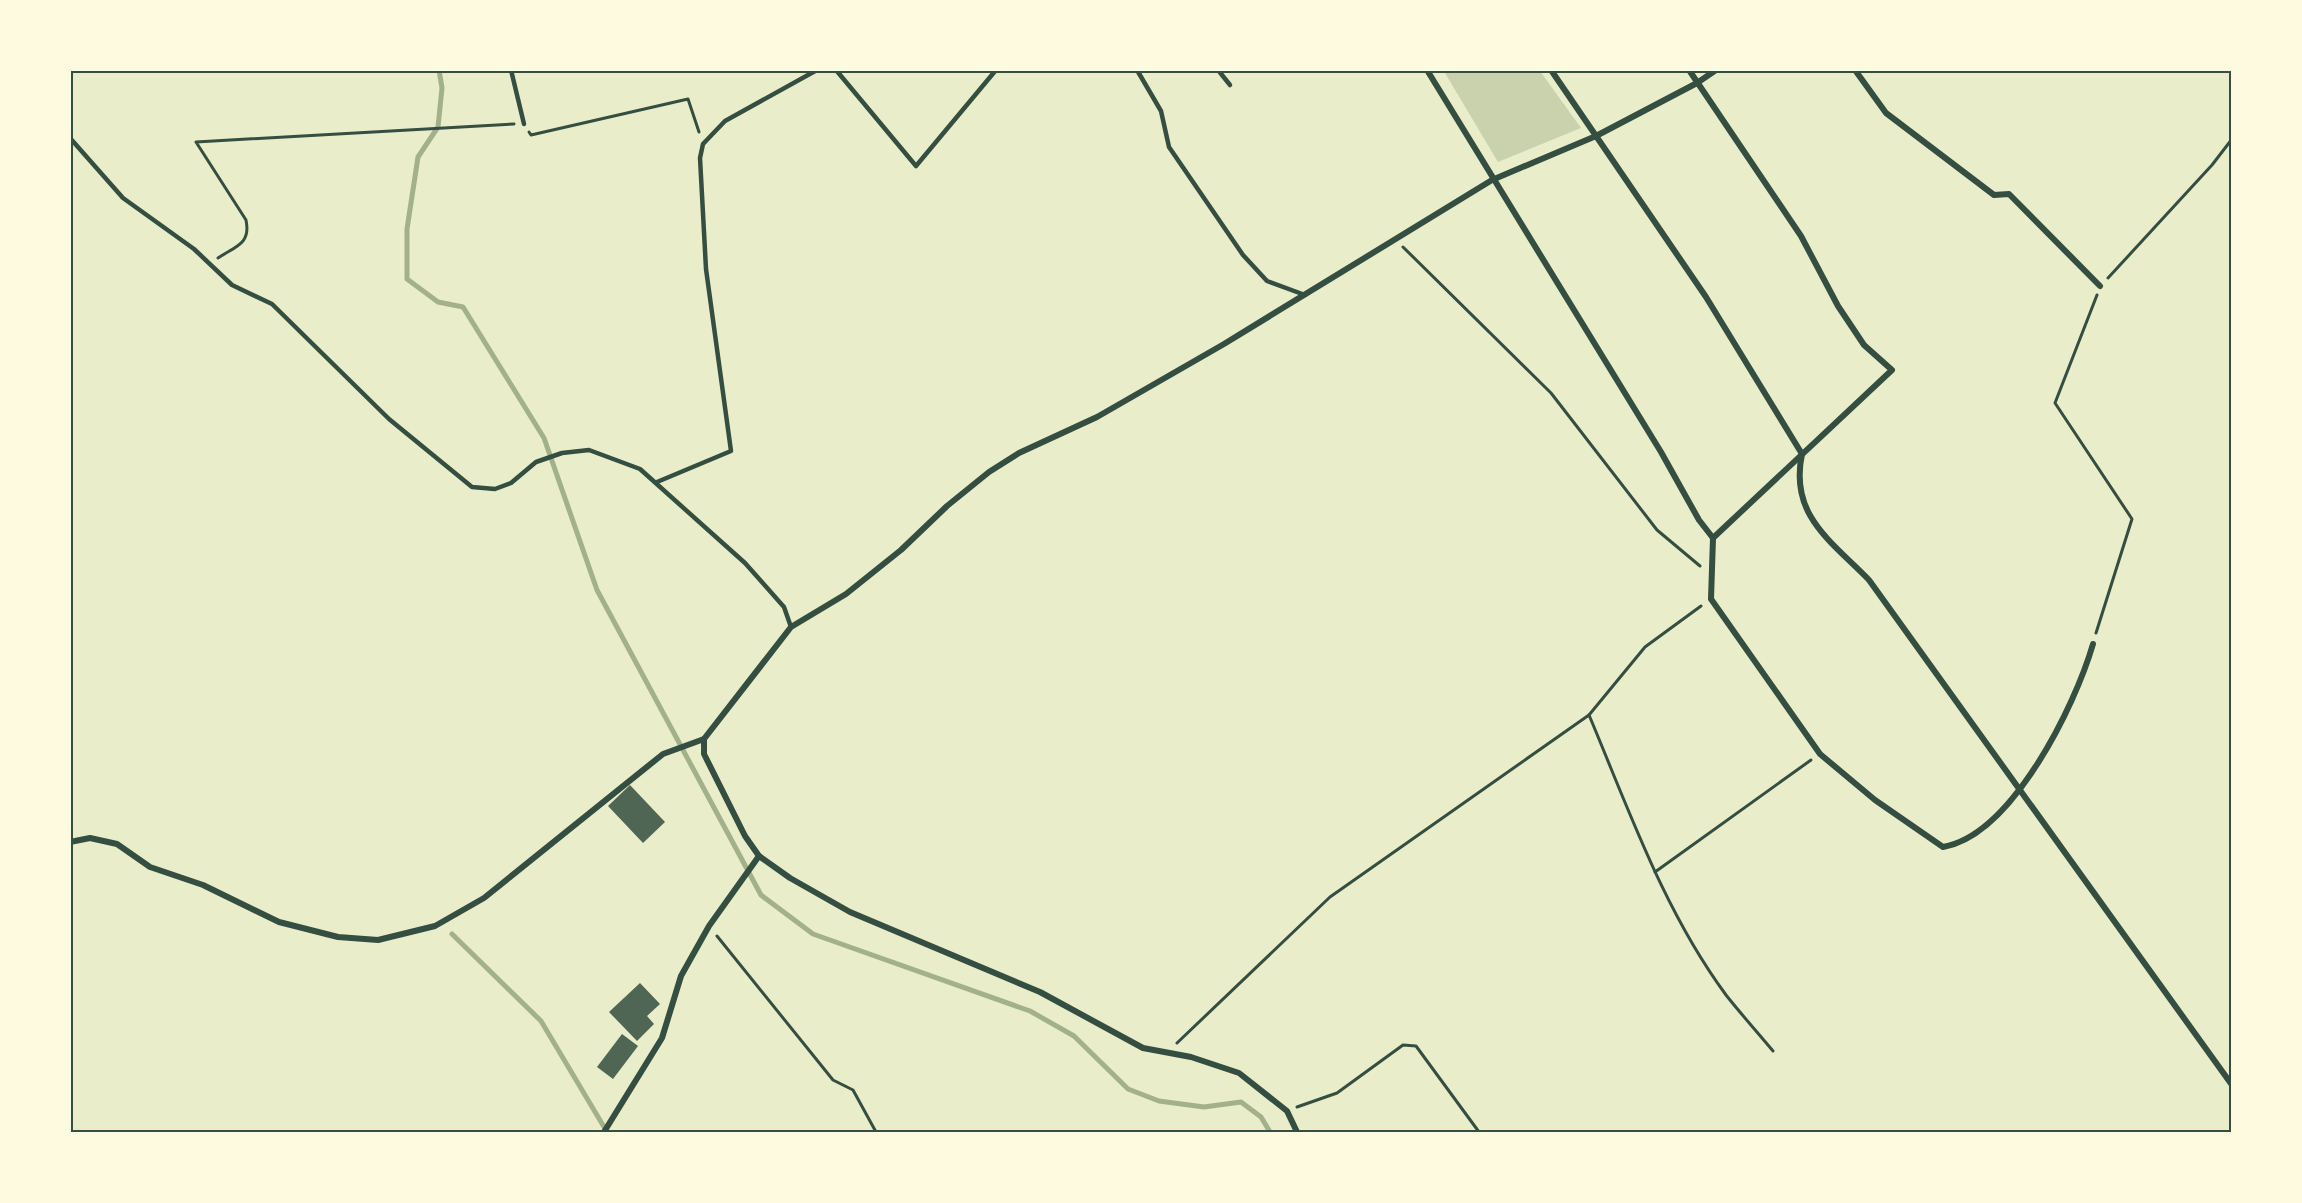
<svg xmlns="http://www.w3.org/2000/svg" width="2302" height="1203" font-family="Arial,sans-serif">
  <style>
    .green { fill: #cad2ad }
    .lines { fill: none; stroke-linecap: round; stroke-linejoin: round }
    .stream { stroke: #a3b18a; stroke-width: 5 }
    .building { fill: #4f6655 }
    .path { stroke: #344e41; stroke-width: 3 }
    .service { stroke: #344e41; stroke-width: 4.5 }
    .minor { stroke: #344e41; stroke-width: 6 }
    .neatline { fill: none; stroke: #344e41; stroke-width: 2 }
  </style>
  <rect width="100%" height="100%" fill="#e9edc9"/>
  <path class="green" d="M1449,70L1540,71L1581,128L1498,162L1445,73Z"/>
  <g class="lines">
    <g class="stream">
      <path d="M439,70L442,88L438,127L418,157L407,229V279L438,302L463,307L544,438L597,590L761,895L813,934L1030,1011L1074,1036L1128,1089L1159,1101L1204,1107L1241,1102L1261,1117L1270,1132"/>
      <path d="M452,934L541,1021L607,1132"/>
    </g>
  </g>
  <g class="building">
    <path d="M630,785L665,822L643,843L608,806Z"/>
    <path d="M640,983L660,1004L647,1016L654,1024L637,1041L609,1012Z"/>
    <path d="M622,1034L638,1046L613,1079L597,1067Z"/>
  </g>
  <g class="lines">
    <g class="path">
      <path d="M529,132L531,135L688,99L699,132"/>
      <path d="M1403,247L1551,393L1657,530L1700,566"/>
      <path d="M218,258C236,246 251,244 246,220L196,142L514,124"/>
      <path d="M2108,278L2212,165L2232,139"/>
      <path d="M2096,633L2132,519L2055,403L2097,295"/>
      <path d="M1589,715C1629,810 1664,911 1726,995C1741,1014 1758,1033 1773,1051"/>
      <path d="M1655,872L1811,760"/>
      <path d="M717,936L833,1080L853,1090L876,1132"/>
      <path d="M1177,1043L1330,897L1589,715L1645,647L1701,606"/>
      <path d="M1297,1107L1337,1093L1403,1045L1416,1046L1479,1132"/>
    </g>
    <g class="service">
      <path d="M511,70L524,124"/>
      <path d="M836,70L916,166L996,70"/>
      <path d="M1137,70L1161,111L1169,147L1243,255L1267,281L1305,295"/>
      <path d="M1218,70L1230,85"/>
      <path d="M70,138L123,198L194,249L232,285L272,304L389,419L472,487L495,489L511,483L536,462L562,453L589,450L640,469L745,563L784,607L791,627"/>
      <path d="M657,482L731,451L706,269L700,158L703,144L725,121L817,70"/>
    </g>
    <g class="minor">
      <path d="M1427,70L1661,452L1699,520L1713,538"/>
      <path d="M1551,70L1706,297L1802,454C1789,515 1831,541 1869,580L2232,1085"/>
      <path d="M1689,70L1801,236L1838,306L1864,345L1892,370L1713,538"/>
      <path d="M1855,70L1886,113L1994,195L2009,194L2100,286"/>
      <path d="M1713,538L1711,599L1820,754L1875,800L1943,847C2012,835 2075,706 2093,644"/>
      <path d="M704,739V754L745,836L759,856L790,878L850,912L1040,992L1143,1048L1191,1057L1239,1073L1287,1111L1297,1132"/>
      <path d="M70,842L90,838L117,844L150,867L203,885L279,922L338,937L378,940L435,926L484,898L663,754L704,739L791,627L846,594L901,550L947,506L989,472L1019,453L1097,417L1224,344L1492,180L1596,136L1697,83L1716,70"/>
      <path d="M604,1132L662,1038L681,976L709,926L759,856"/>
    </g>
  </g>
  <rect width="2302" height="1203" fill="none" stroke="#fefae0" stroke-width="144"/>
  <rect x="72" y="72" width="2158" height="1059" class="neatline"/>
</svg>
